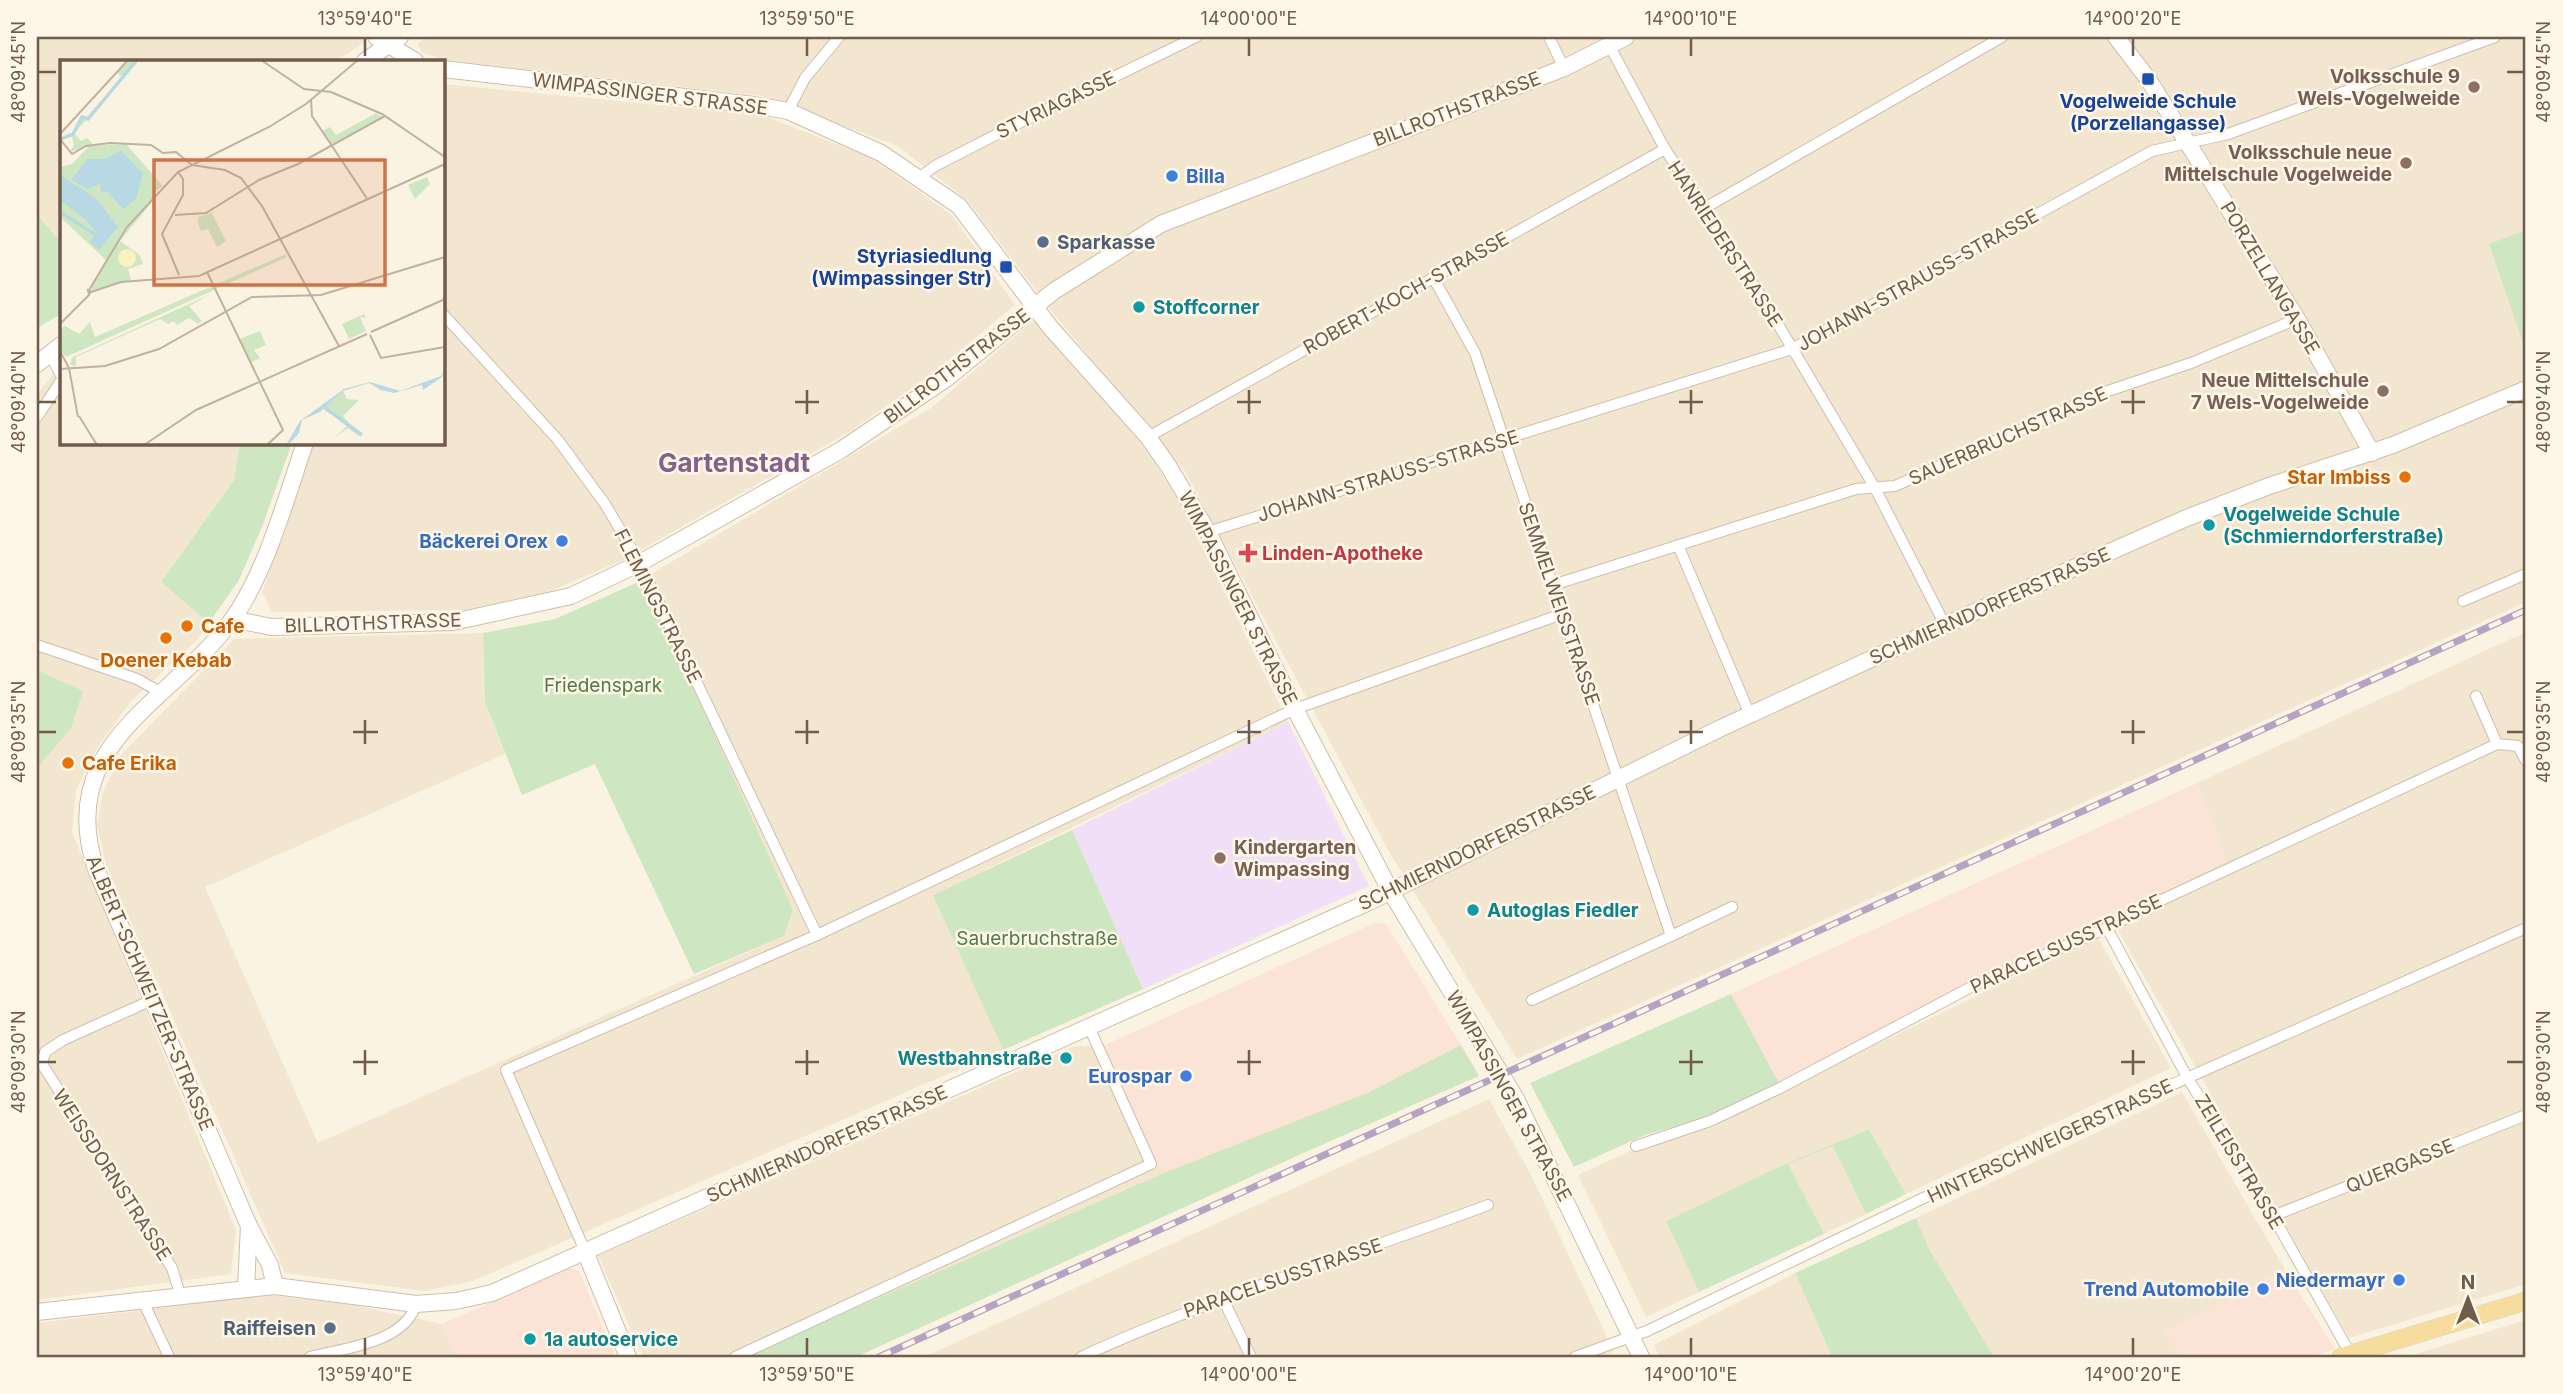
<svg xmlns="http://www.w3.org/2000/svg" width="2563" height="1394" font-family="Inter,sans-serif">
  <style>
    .residential { fill: #f2e6d1 }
    .commercial { fill: #fbe4d6 }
    .education { fill: #f0dff7 }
    .green { fill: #cee7c2 }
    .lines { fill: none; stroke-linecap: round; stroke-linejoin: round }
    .street-casing { stroke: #cdbeac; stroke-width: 12 }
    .secondary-casing { stroke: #d0beaa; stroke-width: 18 }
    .primary-casing { stroke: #dad4d0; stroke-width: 19 }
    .street { stroke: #fff; stroke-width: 10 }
    .secondary { stroke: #fff; stroke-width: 16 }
    .primary { stroke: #f7dd9d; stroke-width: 18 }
    .rail-casing { stroke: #b6a2c3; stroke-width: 7 }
    .rail { stroke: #fef7e8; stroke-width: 4.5; stroke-dasharray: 13; stroke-linecap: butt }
    .ticks { fill: none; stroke: #715b4a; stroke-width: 2.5 }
    .transit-dot { fill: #1a4fb4; stroke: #fef7e8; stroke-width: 2.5 }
    .education-dot { fill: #8d6e63; stroke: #fef7e8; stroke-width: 2.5 }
    .shop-dot { fill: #3f7fe0; stroke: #fef7e8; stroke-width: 2.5 }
    .service-dot { fill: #5c6f8a; stroke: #fef7e8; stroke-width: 2.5 }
    .culture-dot { fill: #0f9aa8; stroke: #fef7e8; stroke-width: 2.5 }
    .food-dot { fill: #e8710a; stroke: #fef7e8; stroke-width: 2.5 }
    .health-dot { fill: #e0444e; stroke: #fef7e8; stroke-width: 2.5 }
    .labels { text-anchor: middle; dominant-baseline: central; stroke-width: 5; stroke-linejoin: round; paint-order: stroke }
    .education-label { font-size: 19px; font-weight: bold; fill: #785e54; stroke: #fef7e8; text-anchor: end }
    .street-label { font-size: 19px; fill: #715b4a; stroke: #fef7e8 }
    .transit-label { font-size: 19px; font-weight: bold; fill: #164399; stroke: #fef7e8 }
    .shop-label { font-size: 19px; font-weight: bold; fill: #366cbe; stroke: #fef7e8; text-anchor: end }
    .service-label { font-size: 19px; font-weight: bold; fill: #4e5e75; stroke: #fef7e8; text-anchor: start }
    .culture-label { font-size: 19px; font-weight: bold; fill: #0d838f; stroke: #fef7e8; text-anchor: start }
    .food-label { font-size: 19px; font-weight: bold; fill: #c56008; stroke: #fef7e8; text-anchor: start }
    .health-label { font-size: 19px; font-weight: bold; fill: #be3a42; stroke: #fef7e8; text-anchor: start }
    .park-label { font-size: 19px; fill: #517c45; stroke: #fef7e8 }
    .district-label { font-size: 26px; font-weight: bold; fill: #82628d; stroke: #fef7e8 }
    .inset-river { fill: none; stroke: #b8d9e3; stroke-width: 3.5 }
    .inset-road { fill: none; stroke: #c0b1a0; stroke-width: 2 }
    .view { fill: #ce744c; fill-opacity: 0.15; stroke: #ce744c; stroke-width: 3.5 }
    .inset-edge { fill: none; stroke: #715b4a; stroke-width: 3.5 }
    .neatline { fill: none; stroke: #715b4a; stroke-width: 2.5 }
    .ticks-label { font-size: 18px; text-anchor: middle; fill: #715b4a }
  </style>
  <rect width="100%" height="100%" fill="#fbf3e2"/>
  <g class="residential">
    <path d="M37,37H372L336,61H61V242L37,215Z"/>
    <path d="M423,37H2526V602L1517,1059L1388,850L1185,471L1053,313L968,201L898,146L762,96L445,60L423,53L418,45Z"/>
    <path d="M443,84L762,115L870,157L952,215L1015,305L928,377L849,432L623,560L551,591L469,610L272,612L262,593L313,443H443Z"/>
    <path d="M1035,319L1135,434L1181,503L1288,722L934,895L1003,1050L473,1281L424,1291L285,1273L106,865L97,825L103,792L121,755L234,639L483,633L485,702L505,754L205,887L318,1143L784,936L647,594L636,583L931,408Z"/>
    <path d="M61,364V443H240L234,480L161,582L209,623L197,640L131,701L97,748L76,790L72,832L236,1230L231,1274L37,1300V395Z"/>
    <path d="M2526,632V1284L2349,1338L2112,920L2226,859L2197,783Z"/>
    <path d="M2098,937L2171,1068L1906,1194L1869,1129L1776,1168L1666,1221L1699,1292L1646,1317L1578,1175L1632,1150L1710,1125Z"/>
    <path d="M1075,1046H1103L1161,1174L744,1357H643L598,1256Z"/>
    <path d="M2182,1092L2284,1268L2164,1333L2184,1357H1994L1929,1249L1916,1218Z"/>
    <path d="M1489,1099L1531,1175L1614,1352L1598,1357H924Z"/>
    <path d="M1833,1145L1866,1214L1824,1234L1787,1164Z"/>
    <path d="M1795,1273L1832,1357H1659L1654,1345Z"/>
    <path d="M269,1295L354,1305L442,1324L458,1357H37V1323Z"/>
    <path d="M2526,1320V1357H2405Z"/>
  </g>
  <g class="commercial">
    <path d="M2197,783L2226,859L2112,920L1779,1083L1731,994Z"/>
    <path d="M1375,923L1386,924L1461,1045L1367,1093L1161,1174L1103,1046Z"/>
    <path d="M569,1268L579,1271L616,1357H458L442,1324Z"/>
    <path d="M2284,1268L2335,1349L2310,1357H2184L2164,1333Z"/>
  </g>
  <path class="education" d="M1288,722L1369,886L1143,989L1072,830Z"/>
  <g class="green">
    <path d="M37,215L61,242V314L37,328Z"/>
    <path d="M2526,230V351L2489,244Z"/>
    <path d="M240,443H292L262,527L239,580L209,623L161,582L234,480Z"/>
    <path d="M636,583L647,594L687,673L793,910L784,936L694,974L595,764L522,795L485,702L483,633L555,619Z"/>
    <path d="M37,670L83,691L71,728L37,768Z"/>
    <path d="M1072,830L1143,989L1003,1050L933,895Z"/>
    <path d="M1731,994L1779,1083L1708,1117L1645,1135L1574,1167L1530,1083Z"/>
    <path d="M1461,1045L1479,1076L1301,1154L856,1357H744L1161,1174L1367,1093Z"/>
    <path d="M1869,1129L1906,1194L1866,1214L1833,1146L1788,1164L1824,1234L1699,1292L1666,1221L1776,1168Z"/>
    <path d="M1916,1218L1929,1249L1994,1357H1832L1795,1273Z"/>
  </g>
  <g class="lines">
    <g class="street-casing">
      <g id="street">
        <path d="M1549,37L1564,68"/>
        <path d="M1609,45L1665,149L1766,304L1875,488L1945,625"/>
        <path d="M788,111L805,78L839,37"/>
        <path d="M919,178L935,166L1027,119L1196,37"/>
        <path d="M1703,209L2002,37"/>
        <path d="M1433,277L1475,353L1671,936L1532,1000"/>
        <path d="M443,314L558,440L605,504L640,563L817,935"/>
        <path d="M49,353L61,375"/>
        <path d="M37,417L61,381"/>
        <path d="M1148,437L1665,149"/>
        <path d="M1208,532L1792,349L2152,151L2228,134L2495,37"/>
        <path d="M1678,545L1750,715"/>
        <path d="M1553,585L1856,489L1895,486L2105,392L2191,363L2297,319"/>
        <path d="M2463,601L2526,574"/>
        <path d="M37,645L137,679L160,692"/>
        <path d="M2476,696L2497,744L2518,746L2526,761"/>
        <path d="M2107,928L2187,1077L2273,1216L2352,1357"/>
        <path d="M1671,936L1732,907"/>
        <path d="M152,1000L63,1040L45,1052L42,1064L172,1268L180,1294"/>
        <path d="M1636,1146L1710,1121L1778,1089L1975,985L2107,928L2153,904L2497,744"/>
        <path d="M2273,1216L2526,1115"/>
        <path d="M585,1251L506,1070L817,935L1295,709L1562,614"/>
        <path d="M1222,1297L1251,1357"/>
        <path d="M142,1299L169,1357"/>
        <path d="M310,1357C344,1348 405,1343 416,1304"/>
        <path d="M735,1357L1151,1164L1089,1027"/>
        <path d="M1081,1357C1213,1296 1352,1256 1488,1205"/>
        <path d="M1575,1357L1647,1331L2013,1155L2526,928"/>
      </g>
    </g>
    <g class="secondary-casing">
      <g id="secondary">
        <path d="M376,37L415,61"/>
        <path d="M2116,37L2148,79L2297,319L2372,453"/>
        <path d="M365,61L400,37"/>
        <path d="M443,69L754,105L788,111L881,153L959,206L1050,327L1148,437L1169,467L1208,532L1295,709L1391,892L1516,1099L1641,1357"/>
        <path d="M37,364L61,345"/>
        <path d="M233,619L271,627L453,622L571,596L640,563L841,450L947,378L1054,291L1161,224L1564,68L1626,37"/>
        <path d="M585,1251L628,1357"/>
        <path d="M275,1286L270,1265L249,1226L96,869C54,743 171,703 232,620C266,573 286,498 305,443"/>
        <path d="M246,1288L249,1226"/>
        <path d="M37,1312L275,1286L416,1304L456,1301L492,1293L1369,902L1721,728L1945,625L2184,519L2269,486L2393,445L2526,389"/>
      </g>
    </g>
    <g class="primary-casing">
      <path id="primary" d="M2341,1357L2526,1301"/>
    </g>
    <use href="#street" class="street"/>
    <use href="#secondary" class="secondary"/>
    <use href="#primary" class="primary"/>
    <g class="rail-casing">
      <path id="rail" d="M879,1357L2526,610"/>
    </g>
    <use href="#rail" class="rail"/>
  </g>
  <path class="ticks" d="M365,38V56M807,38V56M1249,38V56M1691,38V56M2133,38V56M38,72H56M2507,72H2524M807,390V414M1249,390V414M1691,390V414M2133,390V414M38,402H56M795,402H819M1237,402H1261M1679,402H1703M2121,402H2145M2507,402H2524M365,720V744M807,720V744M1249,720V744M1691,720V744M2133,720V744M38,732H56M353,732H378M795,732H819M1237,732H1261M1679,732H1703M2121,732H2145M2507,732H2524M365,1050V1075M807,1050V1075M1249,1050V1075M1691,1050V1075M2133,1050V1075M38,1062H56M353,1062H378M795,1062H819M1237,1062H1261M1679,1062H1703M2121,1062H2145M2507,1062H2524M365,1338V1356M807,1338V1356M1249,1338V1356M1691,1338V1356M2133,1338V1356"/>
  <g class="transit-dot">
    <rect x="2141" y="72" width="14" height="14" rx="3.5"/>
    <rect x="999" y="260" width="14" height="14" rx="3.5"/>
  </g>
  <g class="education-dot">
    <circle cx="2474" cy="87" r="7"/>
    <circle cx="2406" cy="163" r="7"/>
    <circle cx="2383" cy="391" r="7"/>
    <circle cx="1220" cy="858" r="7"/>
  </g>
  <g class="shop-dot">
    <circle cx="1172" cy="176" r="7"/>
    <circle cx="562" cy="541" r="7"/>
    <circle cx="1186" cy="1076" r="7"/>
    <circle cx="2399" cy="1280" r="7"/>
    <circle cx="2263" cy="1289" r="7"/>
  </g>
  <g class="service-dot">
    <circle cx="1043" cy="242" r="7"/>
    <circle cx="330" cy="1328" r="7"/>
  </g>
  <g class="culture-dot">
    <circle cx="1139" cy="307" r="7"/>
    <circle cx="2209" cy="525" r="7"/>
    <circle cx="1473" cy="910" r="7"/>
    <circle cx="1066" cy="1058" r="7"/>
    <circle cx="530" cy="1339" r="7"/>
  </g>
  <g class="food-dot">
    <circle cx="2405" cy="477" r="7"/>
    <circle cx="187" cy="626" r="7"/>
    <circle cx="166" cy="638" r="7"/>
    <circle cx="68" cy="763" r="7"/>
  </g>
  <path class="health-dot" d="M1244.5 542.5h7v7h7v7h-7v7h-7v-7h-7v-7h7z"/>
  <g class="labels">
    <g class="education-label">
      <text x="2460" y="76">Volksschule 9<tspan x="2460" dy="22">Wels-Vogelweide</tspan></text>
      <text x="2392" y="152">Volksschule neue<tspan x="2392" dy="22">Mittelschule Vogelweide</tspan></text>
      <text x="2369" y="380">Neue Mittelschule<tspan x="2369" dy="22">7 Wels-Vogelweide</tspan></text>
      <text x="1234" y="847" text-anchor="start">Kindergarten<tspan x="1234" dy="22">Wimpassing</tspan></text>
    </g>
    <g class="street-label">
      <text transform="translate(650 94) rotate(7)">WIMPASSINGER STRASSE</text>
      <text transform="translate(1056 105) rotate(-26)">STYRIAGASSE</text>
      <text transform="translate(1457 109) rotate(-21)">BILLROTHSTRASSE</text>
      <text transform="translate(1725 244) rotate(57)">HANRIEDERSTRASSE</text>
      <text transform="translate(2270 278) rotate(59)">PORZELLANGASSE</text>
      <text transform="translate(1918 280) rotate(-29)">JOHANN-STRAUSS-STRASSE</text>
      <text transform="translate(1406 293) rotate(-29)">ROBERT-KOCH-STRASSE</text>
      <text transform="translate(957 366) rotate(-37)">BILLROTHSTRASSE</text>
      <text transform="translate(2008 436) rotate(-24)">SAUERBRUCHSTRASSE</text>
      <text transform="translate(1388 476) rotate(-17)">JOHANN-STRAUSS-STRASSE</text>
      <text transform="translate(1238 598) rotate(63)">WIMPASSINGER STRASSE</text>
      <text transform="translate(1559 604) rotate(71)">SEMMELWEISSTRASSE</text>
      <text transform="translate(658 606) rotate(63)">FLEMINGSTRASSE</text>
      <text transform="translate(1990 606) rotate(-24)">SCHMIERNDORFERSTRASSE</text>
      <text transform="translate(373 623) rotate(-2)">BILLROTHSTRASSE</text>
      <text transform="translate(1477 848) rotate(-26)">SCHMIERNDORFERSTRASSE</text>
      <text transform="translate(2066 944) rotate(-25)">PARACELSUSSTRASSE</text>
      <text transform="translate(150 993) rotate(67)">ALBERT-SCHWEITZER-STRASSE</text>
      <text transform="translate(1509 1096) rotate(61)">WIMPASSINGER STRASSE</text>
      <text transform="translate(2050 1141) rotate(-25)">HINTERSCHWEIGERSTRASSE</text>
      <text transform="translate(827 1144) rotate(-24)">SCHMIERNDORFERSTRASSE</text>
      <text transform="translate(2239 1162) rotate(59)">ZEILEISSTRASSE</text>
      <text transform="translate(2400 1166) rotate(-22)">QUERGASSE</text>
      <text transform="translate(112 1175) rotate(57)">WEISSDORNSTRASSE</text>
      <text transform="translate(1283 1278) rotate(-19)">PARACELSUSSTRASSE</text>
    </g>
    <g class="transit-label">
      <text x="2148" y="101">Vogelweide Schule<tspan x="2148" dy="22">(Porzellangasse)</tspan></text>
      <text x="992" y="256" text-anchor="end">Styriasiedlung<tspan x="992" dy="22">(Wimpassinger Str)</tspan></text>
    </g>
    <g class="shop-label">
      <text x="1186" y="176" text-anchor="start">Billa</text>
      <text x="548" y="541">Bäckerei Orex</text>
      <text x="1172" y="1076">Eurospar</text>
      <text x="2385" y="1280">Niedermayr</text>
      <text x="2249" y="1289">Trend Automobile</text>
    </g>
    <g class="service-label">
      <text x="1057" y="242">Sparkasse</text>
      <text x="316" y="1328" text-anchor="end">Raiffeisen</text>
    </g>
    <g class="culture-label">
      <text x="1153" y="307">Stoffcorner</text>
      <text x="2223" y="514">Vogelweide Schule<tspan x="2223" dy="22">(Schmierndorferstraße)</tspan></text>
      <text x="1487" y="910">Autoglas Fiedler</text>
      <text x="1052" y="1058" text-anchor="end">Westbahnstraße</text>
      <text x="544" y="1339">1a autoservice</text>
    </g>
    <g class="food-label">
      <text x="2391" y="477" text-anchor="end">Star Imbiss</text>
      <text x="201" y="626">Cafe</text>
      <text x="166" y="660" text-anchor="middle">Doener Kebab</text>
      <text x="82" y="763">Cafe Erika</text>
    </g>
    <g class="health-label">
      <text x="1262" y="553">Linden-Apotheke</text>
    </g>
    <g class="park-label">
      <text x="603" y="685">Friedenspark</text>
      <text x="1037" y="938">Sauerbruchstraße</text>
    </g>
    <g class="district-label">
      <text x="734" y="462">Gartenstadt</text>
    </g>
  </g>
  <g transform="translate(60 60)">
    <rect width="385" height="385" fill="#fbf3e2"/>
    <path d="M79,0L18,69L15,74L21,81L27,78L33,84L10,92L14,85L11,75L20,59L28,56L62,17L56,12L66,2ZM316,53L322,57L272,84L262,71L270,67L276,75ZM66,84L103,126L93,133L97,136L60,181L80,195L83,204L68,209L71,220L34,231L30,228L47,201L0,157V107L12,104L29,86ZM367,117L370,124L355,139L348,125ZM152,153L166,181L157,187L148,169L141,171L138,163V157ZM226,194L227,197L6,297L0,289V269L5,266L19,274L30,262L35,277ZM153,233L129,246L142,261L138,264L129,258L117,265L114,261L108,264L100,259L16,297V306L10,305L12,298L7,300ZM304,254L306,258L300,257L306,271L289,279L282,264ZM200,271L206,285L194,290L200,298L190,303L180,279ZM283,331L287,339L299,340L283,356L300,377L288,368L274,378L288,365L263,349Z" fill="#cee7c2"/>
    <path d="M58 198a9 9 0 1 1 18 0a9 9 0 1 1-18 0Z" fill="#f9f1be"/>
    <path d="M61,91L83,113L76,139L63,149L48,132H41L40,124L27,129L11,120L27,99H44ZM0,115L37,139L58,167L39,190L30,182L36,172L27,161L0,140ZM385,308L382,317L363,330L362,325L334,333L321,330L309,323L283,331L260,352L242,360L239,373L232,381L226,385L240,361L284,329L310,322L340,331L381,316Z" fill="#b8d9e3"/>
    <path class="inset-river" d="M1,79L13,74L22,57L28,59L77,0M0,152L36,175M264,347L302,375"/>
    <path class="inset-road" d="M201,0L244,29L271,32L322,54L385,97M251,40L252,56L308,140M0,74L68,0M0,79L12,94L26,86L50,83L91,85L103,93L116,92L132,105L165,110L181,118L202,146L279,286M118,112L123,119V135L102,174L119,215M115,155L146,153L199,120L238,104L325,56M147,212L223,370L207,385M29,230L67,167L118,112L209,67L246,44L298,0M31,232L61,222L139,216L385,104M0,264L29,235L28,230L31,231L29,235M311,272L385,239M310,275L321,298L385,287M0,291L9,308L18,357L17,352M0,309L45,306L99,289L192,237L261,235L385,197M19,356L37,385M84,385L136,350L307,274"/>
    <path class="view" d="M94,100H325V225H94Z"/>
    <rect width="385" height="385" class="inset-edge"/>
  </g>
  <rect width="2563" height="1394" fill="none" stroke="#fef7e8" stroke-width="77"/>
  <g transform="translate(2468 1299)" stroke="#fef7e8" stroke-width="5" paint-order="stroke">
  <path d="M0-5L12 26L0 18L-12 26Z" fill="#715b4a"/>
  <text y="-10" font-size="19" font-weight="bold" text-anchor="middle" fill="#715b4a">N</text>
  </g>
  <rect x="38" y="38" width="2486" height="1318" class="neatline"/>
  <g class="ticks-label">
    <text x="365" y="25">13°59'40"E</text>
    <text x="807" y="25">13°59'50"E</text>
    <text x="1249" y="25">14°00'00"E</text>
    <text x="1691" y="25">14°00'10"E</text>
    <text x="2133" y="25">14°00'20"E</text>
    <text transform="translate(19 72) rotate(-90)" y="6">48°09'45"N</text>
    <text transform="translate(2544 72) rotate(-90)" y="6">48°09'45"N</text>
    <text transform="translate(19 402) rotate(-90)" y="6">48°09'40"N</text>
    <text transform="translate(2544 402) rotate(-90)" y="6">48°09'40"N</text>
    <text transform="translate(19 732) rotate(-90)" y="6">48°09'35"N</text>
    <text transform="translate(2544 732) rotate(-90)" y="6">48°09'35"N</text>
    <text transform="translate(19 1062) rotate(-90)" y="6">48°09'30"N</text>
    <text transform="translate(2544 1062) rotate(-90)" y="6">48°09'30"N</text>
    <text x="365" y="1381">13°59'40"E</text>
    <text x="807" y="1381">13°59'50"E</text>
    <text x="1249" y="1381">14°00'00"E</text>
    <text x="1691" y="1381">14°00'10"E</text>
    <text x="2133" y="1381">14°00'20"E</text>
  </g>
</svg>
